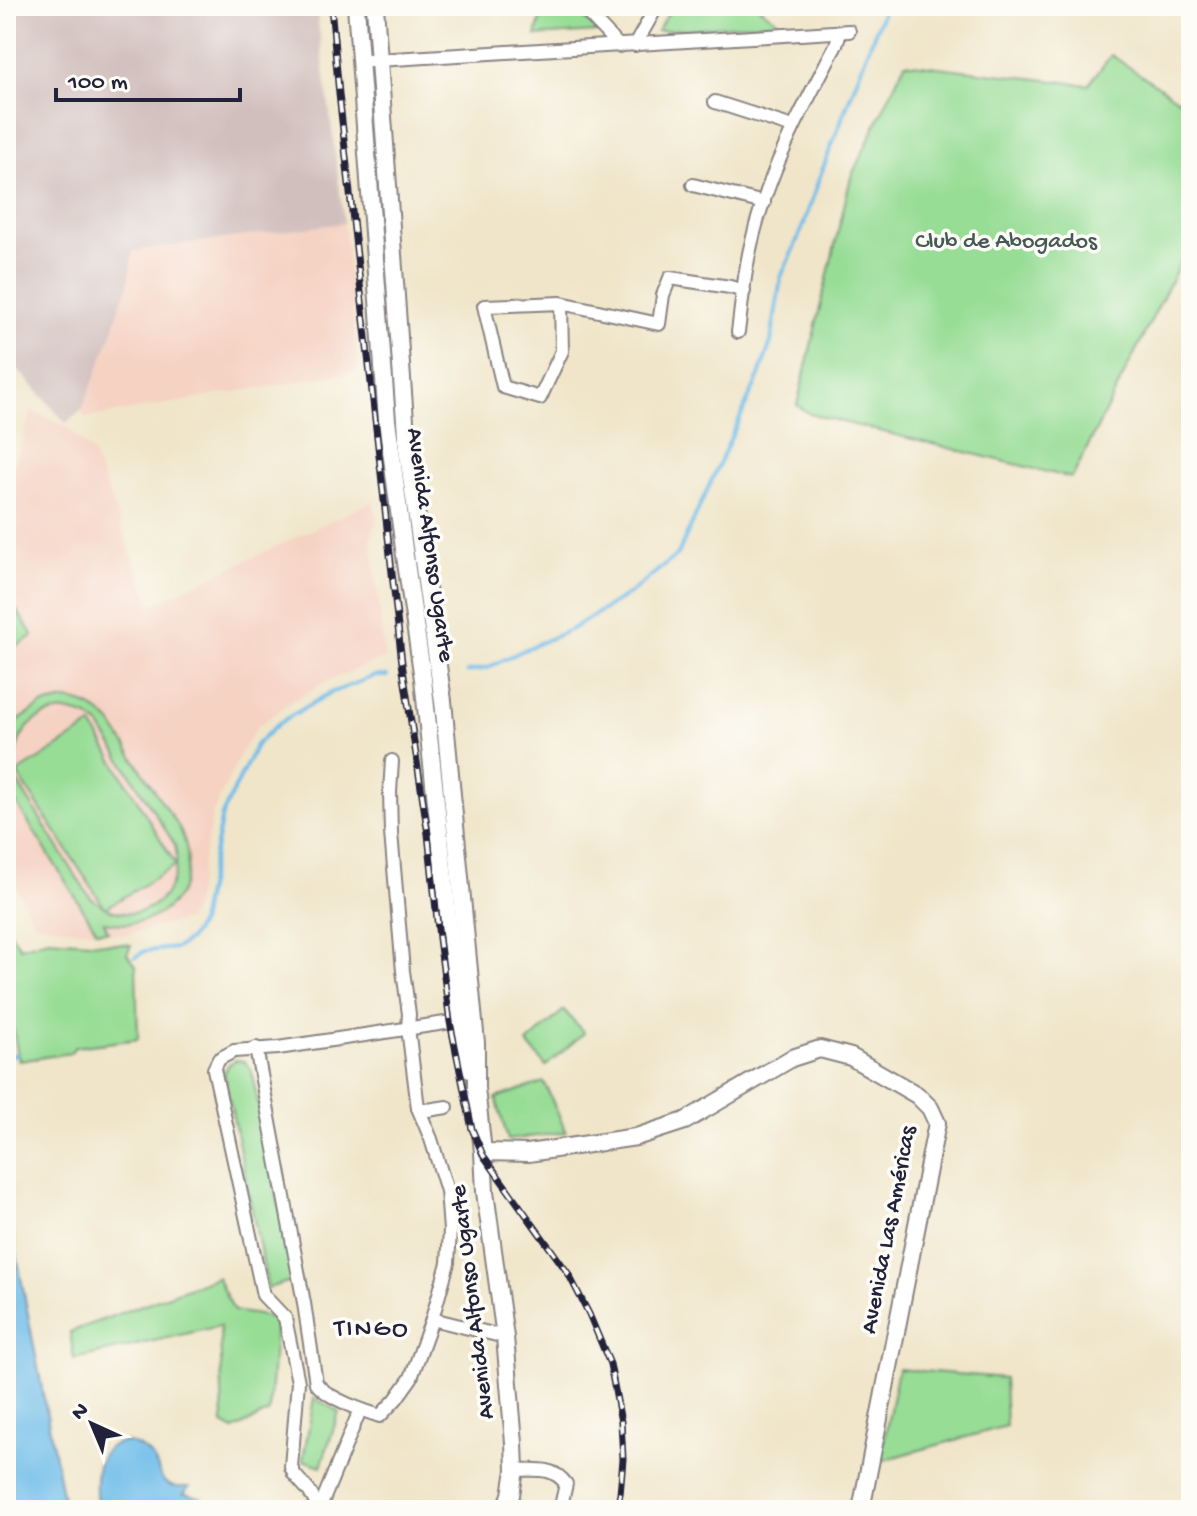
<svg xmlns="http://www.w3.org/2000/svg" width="1197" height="1516" font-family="'Gochi Hand',sans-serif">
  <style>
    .built { fill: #f5d2c2 }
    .industrial { fill: #d1bfbd }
    .green { fill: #98dd96; stroke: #5d8068; stroke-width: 2; fill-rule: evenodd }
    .water { fill: #6fbde9; stroke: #487092; stroke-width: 2 }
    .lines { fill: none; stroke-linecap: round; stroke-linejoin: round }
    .stream { stroke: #6fbde9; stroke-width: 4 }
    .minor-casing { stroke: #898482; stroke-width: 16 }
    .major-casing { stroke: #898482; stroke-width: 20 }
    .minor { stroke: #fff; stroke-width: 12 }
    .major { stroke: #fff; stroke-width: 16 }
    .rail-casing { stroke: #22223b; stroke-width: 7 }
    .rail { stroke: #fdfcf7; stroke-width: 4; stroke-dasharray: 12; stroke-linecap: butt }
    .labels { text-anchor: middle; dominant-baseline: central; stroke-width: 7; stroke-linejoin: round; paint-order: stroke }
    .park-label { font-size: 24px; fill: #455a56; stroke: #fdfcf7 }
    .street-label { font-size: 24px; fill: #22223b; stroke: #fdfcf7 }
    .neighbourhood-label { font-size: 26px; letter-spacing: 2px; fill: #22223b; stroke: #fdfcf7 }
  </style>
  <rect width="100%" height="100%" fill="#fdfcf7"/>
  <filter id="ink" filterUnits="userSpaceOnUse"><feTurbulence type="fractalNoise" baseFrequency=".0125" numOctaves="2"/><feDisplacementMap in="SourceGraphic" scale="16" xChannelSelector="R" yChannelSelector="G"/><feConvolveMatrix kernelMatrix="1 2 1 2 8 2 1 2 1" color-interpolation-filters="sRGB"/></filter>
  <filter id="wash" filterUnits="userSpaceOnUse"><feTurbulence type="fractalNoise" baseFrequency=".006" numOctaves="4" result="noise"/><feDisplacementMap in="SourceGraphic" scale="32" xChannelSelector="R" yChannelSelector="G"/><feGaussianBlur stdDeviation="1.8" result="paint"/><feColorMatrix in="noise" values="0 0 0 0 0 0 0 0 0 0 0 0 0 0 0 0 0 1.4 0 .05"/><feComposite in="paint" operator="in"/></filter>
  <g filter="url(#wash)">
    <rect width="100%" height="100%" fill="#f0e5c9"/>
    <g class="built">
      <path d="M344,223L358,371L85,418L82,410L113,331L121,302L127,290L133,251Z"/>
      <path d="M32,411L66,426L93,453L151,605L373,501L377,521L371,537L385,658L339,676L322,684L288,704L257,727L240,755L213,812L193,911L187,920L124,935L65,928L34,923L6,865V491Z"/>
    </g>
    <path class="industrial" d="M6,6H316L344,223L133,251L127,290L121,302L113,331L82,410L66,423L6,356Z"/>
    <g class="green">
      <path d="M543,6H572L598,32L536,36Z"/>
      <path d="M673,6H757L779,22L657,31Z"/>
      <path d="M1111,55L1191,108V241L1072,478L810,414L797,405L851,177L905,63L1088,85Z"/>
      <path d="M6,593L33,636L11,649L6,640Z"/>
      <path d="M66,700C85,702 98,709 111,723C127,747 143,772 158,796C167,810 179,823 184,839C192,862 187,891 168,907C149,924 128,926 104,922L108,931H97L6,787V742L11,731L18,721L42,705ZM66,711L86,716L100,726L175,845C185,887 148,928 106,908L176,865L92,725L17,773L105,908L91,898L86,892L16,780C10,744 26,713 66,711Z"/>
      <path d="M6,925L20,947L48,939L131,945L127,954L136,965L138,1039L75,1047L70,1053L19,1061L6,992Z"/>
      <path d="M564,1010L584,1033L546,1066L527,1043Z"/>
      <path d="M235,1060L244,1061L251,1069L294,1280L268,1288L224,1073L228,1065Z"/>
      <path d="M544,1082L566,1132L508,1140L496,1098Z"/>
      <path d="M217,1277L234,1311L276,1318L269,1412L234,1430L223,1424L220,1326L74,1359L70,1332Z"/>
      <path d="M898,1369L1004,1378L1006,1426L880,1461Z"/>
      <path d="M314,1398L339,1412L321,1466L303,1460Z"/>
    </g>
    <g class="water">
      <path d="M6,1198L65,1510H6Z"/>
      <path d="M123,1442C136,1444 149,1450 155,1462C160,1471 159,1480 169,1485C174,1488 182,1487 189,1487L184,1494L202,1498L197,1510H99C94,1492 93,1459 110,1447C114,1444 118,1443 123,1442Z"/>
    </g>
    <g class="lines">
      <g class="stream">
        <path d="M467,672L487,668L528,648L570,630L629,594L678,554L759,376L771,342L781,277L802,229L820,176L885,6"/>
        <path d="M135,957L145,951L176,948L189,940L200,923L222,815L256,745L279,723L330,693L375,676H387"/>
        <path d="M6,1057L16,1054"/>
      </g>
    </g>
  </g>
  <g filter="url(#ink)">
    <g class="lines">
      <g class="minor-casing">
        <g id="minor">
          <path d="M581,6L619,46"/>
          <path d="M635,45L657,6"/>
          <path d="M361,61L849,31"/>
          <path d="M715,102L793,127"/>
          <path d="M693,185L764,203"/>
          <path d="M561,303L562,351L540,398L503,387L484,306L561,303L659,324L663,295L670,278L730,287L744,291"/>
          <path d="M738,332C742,303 744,273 751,245C767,174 802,109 836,45L840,32"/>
          <path d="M256,1048L304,1303L316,1383C327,1398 361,1410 380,1416L396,1399L411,1378L432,1319L448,1263L450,1230L447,1191L431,1139L418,1108L408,1028L409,1014L403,971L391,833L390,792L392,761"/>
          <path d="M418,1108L428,1110L447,1107"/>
          <path d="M432,1319L505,1337"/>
          <path d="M515,1470C536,1470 553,1466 566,1484L560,1510"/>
          <path d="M319,1508L309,1491L294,1474L291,1467L298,1382L285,1318L263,1295L214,1069L219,1059L234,1051L278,1048L465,1020"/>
          <path d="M319,1510L360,1410"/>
        </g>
      </g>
      <g class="major-casing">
        <g id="major">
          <path d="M356,6L387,420L404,549L423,679L459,1020L470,1070"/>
          <path d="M375,6L407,448L443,701L476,1043V1088L483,1152L485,1192L505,1337L514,1443L515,1470L511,1495L505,1510"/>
          <path d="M483,1152L528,1153L636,1137L685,1121L792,1058L820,1049L851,1057L917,1095L930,1108L937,1123L861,1510"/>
        </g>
      </g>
      <use href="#minor" class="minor"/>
      <use href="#major" class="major"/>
      <g class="rail-casing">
        <path id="rail" d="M331,6L339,94L402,663L428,834L439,938L450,1022L472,1129L483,1155L568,1273L589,1314L610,1364L621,1422L623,1459L620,1494L616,1510"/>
      </g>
      <use href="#rail" class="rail"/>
    </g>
  </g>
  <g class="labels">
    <g class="park-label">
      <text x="1006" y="242">Club de Abogados</text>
    </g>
    <g class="street-label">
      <text transform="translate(429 545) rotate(82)">Avenida Alfonso Ugarte</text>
      <text transform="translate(890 1230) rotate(-79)">Avenida Las Américas</text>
      <text transform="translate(474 1302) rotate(-97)">Avenida Alfonso Ugarte</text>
    </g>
    <g class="neighbourhood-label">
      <text x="372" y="1330">TINGO</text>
    </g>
  </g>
  <rect width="1197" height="1516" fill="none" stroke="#fdfcf7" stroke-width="32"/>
  <g transform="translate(92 1424) rotate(316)" stroke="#fdfcf7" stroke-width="6" paint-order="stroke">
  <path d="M0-6L14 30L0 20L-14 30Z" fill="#22223b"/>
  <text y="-12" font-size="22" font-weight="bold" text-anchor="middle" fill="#22223b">N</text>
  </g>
  <path d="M56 88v12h184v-12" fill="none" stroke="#22223b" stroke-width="4"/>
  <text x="68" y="88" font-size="24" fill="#22223b" stroke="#fdfcf7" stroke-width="6" paint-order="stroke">100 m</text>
</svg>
